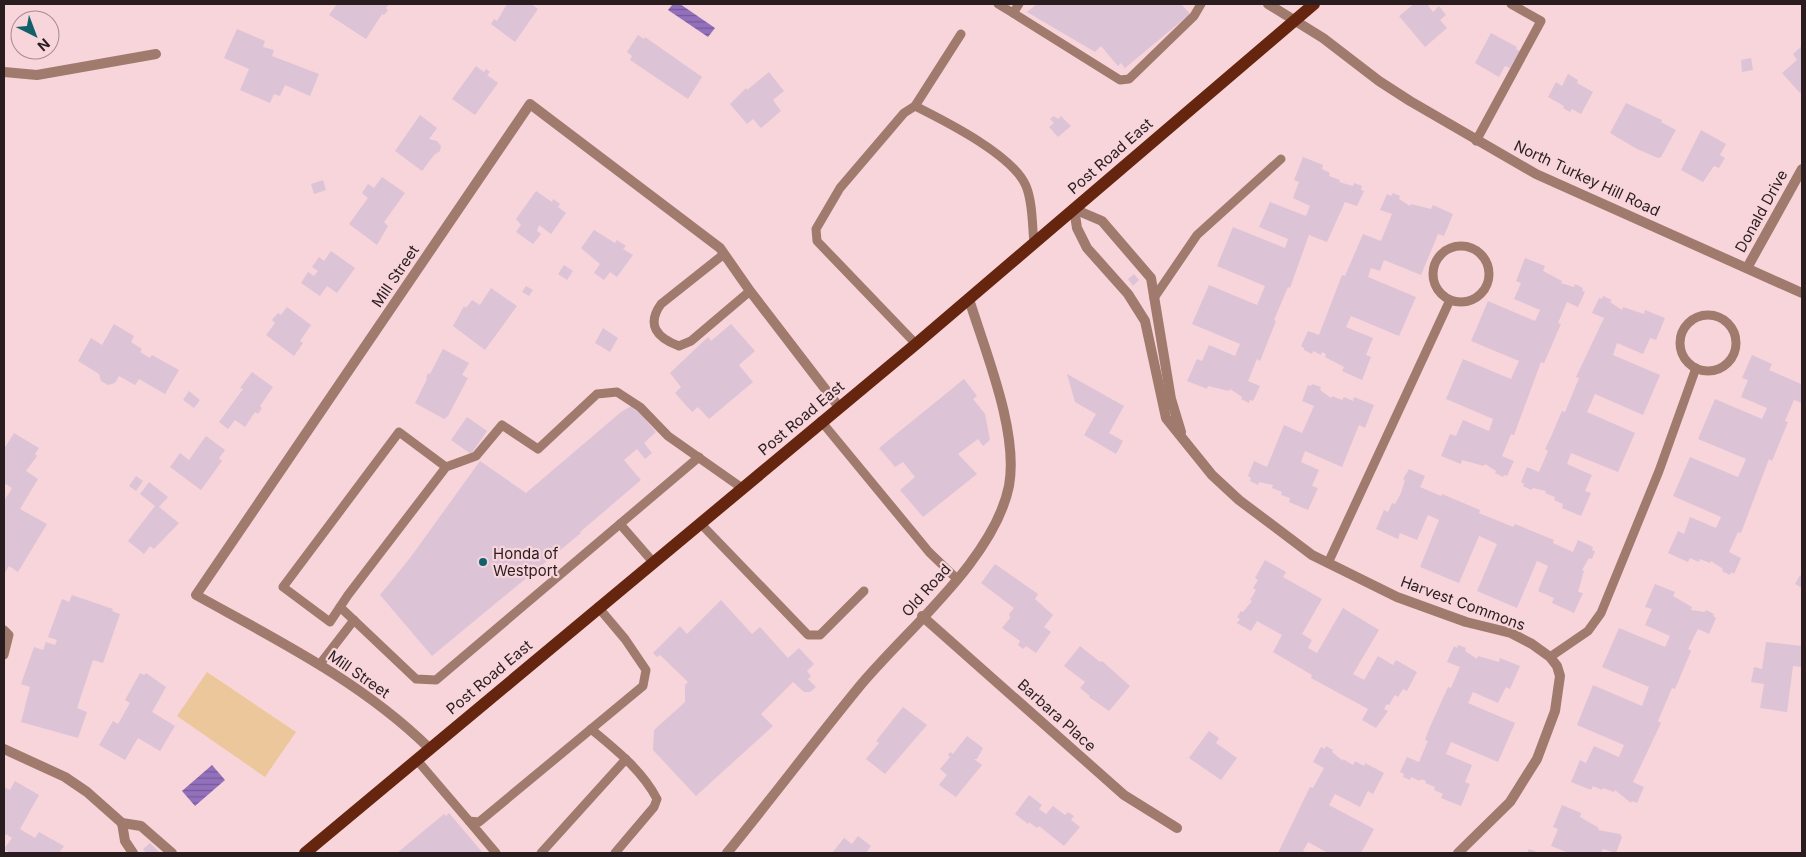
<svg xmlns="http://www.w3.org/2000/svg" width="1806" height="857" font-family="Inter,sans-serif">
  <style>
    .park { fill: #edc79c }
    .water { fill: url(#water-rules) }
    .building { fill: #ddc3d6 }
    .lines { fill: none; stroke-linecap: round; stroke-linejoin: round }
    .service { stroke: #a17a6e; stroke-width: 9 }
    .minor { stroke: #a17a6e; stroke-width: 10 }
    .tertiary { stroke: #a17a6e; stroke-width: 10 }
    .primary { stroke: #66250f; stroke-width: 12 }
    .poi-dot { fill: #13606b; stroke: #f7d5db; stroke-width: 2 }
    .labels { text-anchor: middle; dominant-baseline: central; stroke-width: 4.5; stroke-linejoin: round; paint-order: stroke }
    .street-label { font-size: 15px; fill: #291d1f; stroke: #f7d5db }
    .poi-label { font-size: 15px; fill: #291d1f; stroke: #f7d5db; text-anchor: start }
  </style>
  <defs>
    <pattern id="water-rules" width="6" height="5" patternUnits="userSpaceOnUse" patternTransform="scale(1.25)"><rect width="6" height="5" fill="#9370bb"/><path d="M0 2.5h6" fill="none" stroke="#785b97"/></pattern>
  </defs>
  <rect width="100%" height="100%" fill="#f7d5db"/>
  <path class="park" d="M207,672L296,732L265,777L177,716Z"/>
  <g class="water">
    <path d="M673,4H680L715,28L708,37L668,10Z"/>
    <path d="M212,765L225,780L195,806L182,791Z"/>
  </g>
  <g class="building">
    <path d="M337,4H389L386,8L388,10L384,15L382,14L366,39L329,15Z"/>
    <path d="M507,4H531L538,9L515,42L491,24L494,19L497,21Z"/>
    <path d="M1037,4H1181L1190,14L1125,68L1121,63L1118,66L1101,46L1095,52L1027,12Z"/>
    <path d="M1414,4H1427L1433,12L1439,6L1446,15L1440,20L1447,28L1425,47L1399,16Z"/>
    <path d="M237,29L265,41L263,47L274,50L272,56L319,74L310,96L285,85L280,96L274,94L270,103L240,90L249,69L224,58Z"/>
    <path d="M1491,33L1517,47L1516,49L1520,51L1510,68L1505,66L1499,77L1475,63Z"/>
    <path d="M638,35L644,39L645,37L702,77L688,99L630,60L632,56L627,52Z"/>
    <path d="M1802,46V91L1800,93L1782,73L1797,60L1793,54Z"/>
    <path d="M1751,58L1753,70L1742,72L1741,60Z"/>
    <path d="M476,66L484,72L486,69L490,72L487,75L498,83L475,115L452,99Z"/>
    <path d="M769,72L784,91L773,100L781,111L761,128L753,119L747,124L730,104L746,88L747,90Z"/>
    <path d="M1568,74L1578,80L1577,83L1593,92L1581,114L1572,109L1570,112L1563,108L1564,106L1548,97L1556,82L1562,86Z"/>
    <path d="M1626,103L1662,120L1661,122L1676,130L1661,157L1658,158L1637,149L1610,133Z"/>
    <path d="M420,115L437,128L429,139L437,141L441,146L440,151L434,155L422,171L395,151Z"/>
    <path d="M1054,116L1058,119L1061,116L1071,126L1058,137L1049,127L1054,123L1050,119Z"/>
    <path d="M1701,130L1726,144L1720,155L1725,158L1719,168L1714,166L1703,182L1681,170Z"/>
    <path d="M1303,157L1323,165L1322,169L1330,173L1329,176L1340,180L1339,182L1353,186L1354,183L1362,186L1361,190L1364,191L1357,206L1345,202L1327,242L1309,235L1290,288L1288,287L1274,320L1276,321L1260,361L1257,359L1248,381L1260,386L1253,401L1250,400L1249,403L1241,399L1242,397L1230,389L1229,391L1208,386L1207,389L1187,381L1197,359L1202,361L1209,345L1235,356L1240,344L1192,324L1209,285L1257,305L1265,286L1217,266L1233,227L1285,248L1288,239L1259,227L1270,202L1306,216L1310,206L1293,198L1299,182L1294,180Z"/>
    <path d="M382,177L405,193L384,222L388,226L377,245L349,224L368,198L362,193L368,184L374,188Z"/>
    <path d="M323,180L326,190L314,194L311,184Z"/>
    <path d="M536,191L552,202L553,199L560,204L558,207L566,213L551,234L539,225L537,231L541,234L533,244L516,232L521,225L516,219Z"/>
    <path d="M1393,193L1400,196L1399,199L1410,206L1411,204L1431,209L1433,205L1453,214L1444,236L1438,234L1421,275L1384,260L1380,271L1371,268L1368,277L1416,297L1399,336L1351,316L1346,327L1373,338L1366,355L1371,357L1362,380L1342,371L1344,367L1325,357L1326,354L1322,352L1321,355L1313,351L1312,354L1304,350V348L1301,346L1308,331L1319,335L1342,275L1345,276L1363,234L1381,241L1392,214L1380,210L1387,194L1391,196Z"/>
    <path d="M594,230L615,243L617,240L626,246L623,249L633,255L617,277L610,272L604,280L594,273L600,264L581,248Z"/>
    <path d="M331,251L355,268L337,293L327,286L320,296L301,283L308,272L314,276L318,271L312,267L319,257L324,261Z"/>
    <path d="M1525,258L1545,266L1543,271L1562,281L1561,283L1574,287L1575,284L1583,288L1582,290L1585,292L1578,307L1567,302L1558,323L1561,324L1544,363L1541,362L1514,435L1511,434L1502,456L1514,461L1507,476L1504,475L1503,477L1495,473L1496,471L1485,464L1484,466L1462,460L1461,464L1441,456L1450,434L1456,436L1463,420L1489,431L1493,419L1446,399L1463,359L1511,379L1519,361L1471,341L1488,301L1535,321L1540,310L1514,299L1521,283L1516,281Z"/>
    <path d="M564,265L573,271L567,280L558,274Z"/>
    <path d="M1134,274L1139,280L1133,286L1128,279Z"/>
    <path d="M526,286L533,290L529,296L522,292Z"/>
    <path d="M491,288L517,306L485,350L453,326L464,306L466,308L472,300L480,305Z"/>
    <path d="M1603,296L1612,300L1610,302L1622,310L1623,307L1644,314L1645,310L1665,318L1656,340L1650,338L1643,354L1617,343L1613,355L1660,375L1643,415L1595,394L1587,412L1635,433L1618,472L1571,453L1567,464L1592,475L1585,491L1591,493L1581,516L1562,508L1563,504L1554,500L1555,497L1545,493L1546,491L1533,488L1531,490L1523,486L1524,484L1521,482L1527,467L1539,472L1548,451L1545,449L1550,439L1562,411L1565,412L1579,378L1576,377L1604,318L1592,313L1599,298L1602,299Z"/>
    <path d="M287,307L311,325L300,341L303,343L294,356L266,335L275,323L272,320L278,313L281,315Z"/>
    <path d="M114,324L134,336L131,342L142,349L140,352L150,358L152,355L179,370L165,394L139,379L135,385L119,376L115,383L108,385L101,381L99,374L78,361L91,338L102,345Z"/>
    <path d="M731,324L755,351L739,365L753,382L709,419L698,407L692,412L675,393L681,387L670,373L708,337L711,341Z"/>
    <path d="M603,328L618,338L610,352L595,343Z"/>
    <path d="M443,349L469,363L462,375L468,378L448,416L444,419L415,403L427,379L426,378L428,373L430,374Z"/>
    <path d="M1752,355L1772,364L1769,370L1801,384L1802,403L1794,400L1785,421L1788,422L1772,461L1769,459L1741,533L1738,532L1729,552L1741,558L1734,574L1731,572L1730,575L1722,571L1723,569L1711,561L1710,563L1700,559L1699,562L1690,558L1688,562L1668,553L1678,531L1684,534L1690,517L1716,528L1721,517L1673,496L1690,457L1738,477L1746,459L1698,439L1715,399L1762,419L1767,408L1741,397L1748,380L1742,378Z"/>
    <path d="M252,372L273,387L260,406L262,408L258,414L255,412L245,427L235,420L228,429L219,422L243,389L240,388Z"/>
    <path d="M1067,374L1124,406L1109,433L1123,441L1116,454L1084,435L1096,414L1075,402Z"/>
    <path d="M964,379L977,396L973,399L985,414L990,440L983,446L978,439L958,454L977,474L923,517L900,490L915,477L903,462L895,467L879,448Z"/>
    <path d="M1312,384L1321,387L1320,390L1331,398L1332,396L1342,400L1344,397L1353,401L1354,397L1374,405L1365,428L1359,425L1342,467L1305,451L1301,462L1319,470L1312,486L1318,488L1308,510L1289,502L1290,498L1281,495L1282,492L1272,488L1273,485L1259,482L1258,485L1250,481L1251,478L1248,476L1254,461L1267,467L1284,425L1302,433L1314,406L1302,401L1308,385L1311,386Z"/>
    <path d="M189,391L200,400L194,408L183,400Z"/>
    <path d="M633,405L656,432L644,443L652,453L645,459L637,449L624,460L641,480L580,532L581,533L432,656L380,595L410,558L480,461L526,493L621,412Z"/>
    <path d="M467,417L487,431L471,454L451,440Z"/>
    <path d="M14,433L39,448L35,454L37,456L26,471L38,479L20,509L47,524L18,572L9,566L4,574V501L12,488L4,483V449Z"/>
    <path d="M206,436L225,450L219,458L222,461L201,490L170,467L180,453L189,460Z"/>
    <path d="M1409,469L1425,476L1420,487L1441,496L1442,494L1480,510L1479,513L1513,527L1515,524L1554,540L1553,543L1573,552L1578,540L1593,547L1592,550L1595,551L1592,559L1589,558L1582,570L1584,571L1578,592L1583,593L1574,613L1552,603L1554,598L1538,591L1548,566L1537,561L1517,608L1477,591L1497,544L1479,536L1459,583L1420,567L1439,520L1428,515L1417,540L1400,533L1398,539L1376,529L1384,510L1388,512L1392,503L1395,504L1401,493L1405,480L1403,479Z"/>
    <path d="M136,476L143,481L136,491L129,486Z"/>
    <path d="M149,482L168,497L159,507L179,523L154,549L150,546L144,554L128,541L155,506L140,494Z"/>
    <path d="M1265,560L1286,572L1283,577L1322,599L1302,634L1312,640L1308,648L1317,653L1343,608L1379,630L1353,674L1364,680L1378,656L1393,665L1396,660L1417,672L1407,691L1403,689L1398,697L1395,695L1389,705L1387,704L1384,709L1388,711L1376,728L1362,720L1368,709L1311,678L1312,675L1273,652L1282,635L1257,621L1251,631L1237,623L1240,619L1237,617L1241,611L1243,612L1252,601L1250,600L1256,590L1253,588L1258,580L1255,578Z"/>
    <path d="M995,564L1038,594L1035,599L1053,615L1044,627L1051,632L1036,653L1026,646L1023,649L1018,645L1020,641L1002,628L1010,618L1009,614L1014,608L981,583Z"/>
    <path d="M1800,575L1802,577V588L1795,584Z"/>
    <path d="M1655,584L1675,592L1673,596L1692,607L1691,610L1705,612L1706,610L1714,614L1713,616L1716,618L1709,634L1698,629L1688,649L1691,651L1675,689L1672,688L1658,721L1661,723L1633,782L1644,787L1637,803L1632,801L1631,803L1615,790L1614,792L1603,788L1602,790L1593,786L1591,790L1571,782L1580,760L1586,763L1594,746L1619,757L1624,745L1577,725L1593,685L1642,706L1649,687L1602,667L1619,628L1665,647L1670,636L1645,625L1652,609L1645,607Z"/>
    <path d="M72,595L113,609L112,611L120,614L103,663L93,660L77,708L87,712L78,738L21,722L30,687L21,684L34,647L43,650L46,642L55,645L57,640L48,637L62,599L69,602Z"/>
    <path d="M721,600L752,634L760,627L788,658L799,648L814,664L807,671L811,676L808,679L816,687L810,692H804L793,682L761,714L773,726L696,796L653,750L654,730L685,702V685L688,682L660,655L657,657L653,653L680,626L687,634Z"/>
    <path d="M1766,642L1802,646V667L1793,666L1787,712L1760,708L1764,684L1751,682L1754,667L1762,669Z"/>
    <path d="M1458,645L1466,648L1465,651L1477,659L1478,656L1499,662L1500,658L1520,666L1510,689L1506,687L1498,703L1473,692L1468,703L1515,723L1498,762L1451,742L1446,754L1472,765L1465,782L1470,784L1461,806L1441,798L1443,794L1434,790L1435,787L1425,783L1426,781L1421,779L1420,781L1411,777L1410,780L1403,777L1404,774L1400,772L1407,757L1419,762L1428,741L1425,740L1429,729L1448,687L1451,688L1460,667L1447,662L1454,646L1457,648Z"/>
    <path d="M1080,646L1100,662L1102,661L1130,686L1109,711L1089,697L1090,696L1080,688L1085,682L1064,666Z"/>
    <path d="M140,673L144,675L146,673L166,687L152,712L175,726L160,751L138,738L125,760L99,745L113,721L118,724L130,703L125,700Z"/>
    <path d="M903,707L927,725L885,774L866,759L879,743L876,741Z"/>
    <path d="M1209,731L1219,738L1216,743L1237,758L1221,780L1189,758Z"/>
    <path d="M967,736L983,748L977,759H974L982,765L956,797L939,785L947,775L940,769L950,757L948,755L950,752L953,754Z"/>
    <path d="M1326,746L1333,750L1332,752L1343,761V759L1353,765L1355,761L1364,766L1365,763L1384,773L1373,794L1368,791L1360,807L1335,794L1329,805L1374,829L1361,853H1328L1308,842L1303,851L1307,853H1278L1305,797L1310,787L1313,788L1324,768L1313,762L1321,747L1325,749Z"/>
    <path d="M15,781L39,795L20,829L35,838L39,832L64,846L59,853H11L4,849L12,838L6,834L4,838V787L10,790Z"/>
    <path d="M1029,795L1042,805L1039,809L1046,814L1053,806L1065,815L1068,812L1074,816L1071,820L1080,827L1064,846L1039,826L1037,828L1029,822L1028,824L1015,814Z"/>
    <path d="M1562,805L1581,813L1580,817L1599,828L1598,830L1620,834L1622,837L1616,853L1603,849L1601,853H1569L1551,846L1558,829L1553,827Z"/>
    <path d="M449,813L482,852L397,853L444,814L446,816Z"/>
    <path d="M858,836L871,846L866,853H832L844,838L852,844Z"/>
    <path d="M150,843L160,853H146L143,849Z"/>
    <path d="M1529,849L1540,853H1527Z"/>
  </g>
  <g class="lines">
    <g class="service">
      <path d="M998,4L1013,13L1019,4"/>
      <path d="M1013,13L1120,80L1129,79L1194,16L1201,4"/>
      <path d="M915,106C945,121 1013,155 1026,186C1033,203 1032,225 1034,243"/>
      <path d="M1476,141L1541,21L1511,4"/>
      <circle cx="1461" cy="274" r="28"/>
      <path d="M724,254L661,304C646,325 657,338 679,346L691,341L750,291"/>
      <path d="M1154,298L1197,235L1281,159"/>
      <circle cx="1708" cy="343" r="28"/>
      <path d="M916,344L817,241L816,229L840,188L904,113L915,106L961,34"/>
      <path d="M821,421L929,552L957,579"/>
      <path d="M446,467L399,432L283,587L330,622L348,595L446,467L476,456L502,425L538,449L597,394L617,392L640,407L668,436L742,488"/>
      <path d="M700,523L808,635H820L864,591"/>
      <path d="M620,524L653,562"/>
      <path d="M1328,563L1450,300"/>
      <path d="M340,607L416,679L436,680L699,457"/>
      <path d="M4,630L9,635L4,655"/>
      <path d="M1550,657L1588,631L1601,613L1659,471L1696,368"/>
      <path d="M320,664L354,620"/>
      <path d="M591,729C615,749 642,770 657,799L654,807L615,853"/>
      <path d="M416,759L469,821L479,822L643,686L646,670L625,639L598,607"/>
      <path d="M469,821L496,853"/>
      <path d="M541,853L626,759"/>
    </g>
    <g class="minor">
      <path d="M4,72L37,75L156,54"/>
      <path d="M1074,209L1077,228L1087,248L1128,294L1145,321L1166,418L1212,475L1239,500L1312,555L1397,597L1466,622L1511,633L1532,644L1550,657L1557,666L1560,676L1555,711L1537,759L1510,802L1458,853"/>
      <path d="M1074,209L1102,221L1151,278L1171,399L1181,432"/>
      <path d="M1747,268L1802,169"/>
      <path d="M922,616L1124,795L1177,828"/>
      <path d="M429,748C362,682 277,640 196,595L530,104L720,248L750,291L839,407"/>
      <path d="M4,749L65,777L87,792L122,823L141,826L172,853"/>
      <path d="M122,823L125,841L133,853"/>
      <path d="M727,853C772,798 814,742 859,687C906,630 994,560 1009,486C1019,432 985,351 969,299"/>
    </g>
    <path class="tertiary" d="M1268,4L1323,38L1379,81L1410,101L1536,174L1802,293"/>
    <path class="primary" d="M305,853L916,344L1314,4"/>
  </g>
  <circle class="poi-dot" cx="483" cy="562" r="5"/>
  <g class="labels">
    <g class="street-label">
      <text transform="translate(1110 156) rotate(-41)">Post Road East</text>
      <text transform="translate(1587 178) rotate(25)">North Turkey Hill Road</text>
      <text transform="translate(1761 211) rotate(-61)">Donald Drive</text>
      <text transform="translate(395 276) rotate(-56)">Mill Street</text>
      <text transform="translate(801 418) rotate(-40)">Post Road East</text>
      <text transform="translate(926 590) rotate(-48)">Old Road</text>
      <text transform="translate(1463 603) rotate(20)">Harvest Commons</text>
      <text transform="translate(359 674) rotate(35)">Mill Street</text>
      <text transform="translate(489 677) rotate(-40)">Post Road East</text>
      <text transform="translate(1057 715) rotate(42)">Barbara Place</text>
    </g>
    <g class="poi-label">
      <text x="493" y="553">Honda of<tspan x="493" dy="17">Westport</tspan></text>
    </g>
  </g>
  <rect width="1806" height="857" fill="none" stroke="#291d1f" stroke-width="10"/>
  <g transform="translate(35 35) rotate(138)"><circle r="24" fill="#f7d5db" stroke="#a58b90"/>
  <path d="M0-4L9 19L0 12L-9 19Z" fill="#13606b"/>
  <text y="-8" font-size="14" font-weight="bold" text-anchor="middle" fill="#291d1f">N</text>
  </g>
</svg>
